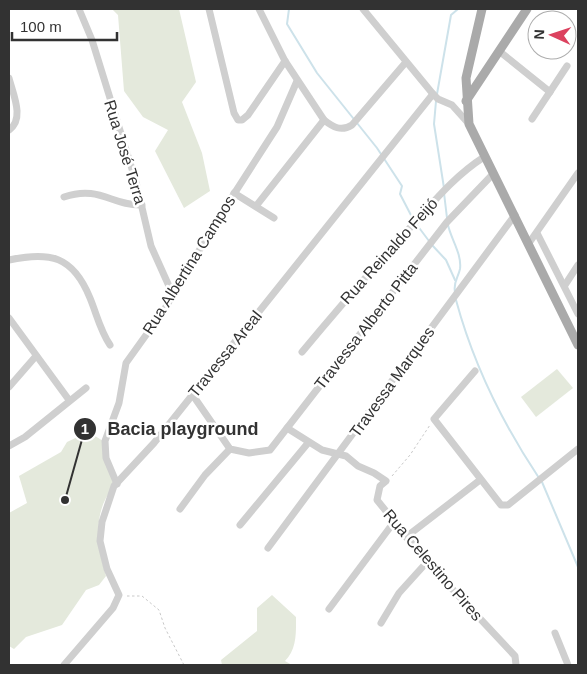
<svg xmlns="http://www.w3.org/2000/svg" width="587" height="674" font-family="Arial,sans-serif">
  <style>
    .green { fill: #e4e9dc }
    .lines { fill: none; stroke-linecap: round; stroke-linejoin: round }
    .stream { stroke: #cde2ea; stroke-width: 2 }
    .path { stroke: #c9c9c9; stroke-width: 1; stroke-dasharray: 2.5 2.5; stroke-linecap: butt }
    .minor { stroke: #cfcfcf; stroke-width: 7 }
    .major { stroke: #aaa; stroke-width: 9 }
    .labels { text-anchor: middle; dominant-baseline: central; stroke-width: 5; stroke-linejoin: round; paint-order: stroke }
    .street-label { font-size: 16px; fill: #323232; stroke: #fff }
    .leader { fill: none; stroke: #323232; stroke-width: 2 }
    .callout-dot { fill: #323232; stroke: #fff; stroke-width: 2 }
    .mark-label { font-size: 15px; text-anchor: middle; font-weight: bold; fill: #fff }
    .callout-label { font-size: 18px; text-anchor: middle; font-weight: bold; fill: #323232; stroke: #fff; stroke-width: 5; stroke-linejoin: round; paint-order: stroke }
  </style>
  <rect width="100%" height="100%" fill="#fff"/>
  <g class="green">
    <path d="M112,9H179L196,82L182,102L202,153L210,191L184,208L155,151L168,130L143,117L124,91L118,15Z"/>
    <path d="M557,369L573,388L536,417L521,397Z"/>
    <path d="M84,434H92L103,441L114,486C92,512 97,545 106,576L99,585L86,590L62,625L26,637L14,649L9,646V513L27,503L19,476L61,452L67,442Z"/>
    <path d="M272,595L296,617C296,633 297,649 285,661L292,665H222L221,660L257,631V608Z"/>
  </g>
  <g class="lines">
    <g class="stream">
      <path d="M289,9L287,24L317,73L377,148L402,186L400,194L414,221"/>
      <path d="M437,94L451,15L458,9"/>
      <path d="M436,101L434,124L444,188"/>
      <path d="M444,193L447,218"/>
      <path d="M417,225L429,241"/>
      <path d="M448,225C451,239 462,254 460,269C458,278 453,282 455,292"/>
      <path d="M432,245L446,260L455,280"/>
      <path d="M456,300C473,363 503,424 539,478"/>
      <path d="M542,482L578,567"/>
    </g>
    <g class="path">
      <path d="M392,476L410,455L430,425"/>
      <path d="M127,596H142L159,610L165,628L184,665"/>
    </g>
    <g class="minor">
      <path d="M79,9L92,40L136,182L151,246L173,295"/>
      <path d="M209,9L234,113L238,120H242L248,115L285,61"/>
      <path d="M259,9L285,61L324,120"/>
      <path d="M363,9L433,94L438,99L452,105L469,124"/>
      <path d="M499,51L550,92"/>
      <path d="M9,78C13,94 25,119 9,130"/>
      <path d="M532,119L567,66"/>
      <path d="M234,193L274,218"/>
      <path d="M64,197C100,185 112,206 142,205"/>
      <path d="M256,206L324,120C333,127 341,132 352,125L406,62"/>
      <path d="M537,233L578,314"/>
      <path d="M529,243L578,173"/>
      <path d="M9,260C50,251 73,256 90,298C97,315 100,330 110,345"/>
      <path d="M565,285L578,265"/>
      <path d="M9,318L69,400"/>
      <path d="M302,352C336,311 371,271 407,231C432,204 453,177 484,157"/>
      <path d="M475,371L434,419L501,505H508L578,449"/>
      <path d="M9,387L36,356"/>
      <path d="M192,394L230,449L249,453L270,450L447,222L493,174"/>
      <path d="M287,428L322,450L346,456L358,466L374,473L386,481L380,486L377,500L427,562L515,656L516,665"/>
      <path d="M9,446L25,437L86,388"/>
      <path d="M117,484L106,458L105,441L119,403L126,363L164,310L216,222L277,127L297,81"/>
      <path d="M180,509L205,475L230,449"/>
      <path d="M240,525L308,443"/>
      <path d="M406,537L480,480"/>
      <path d="M268,548L515,215"/>
      <path d="M329,609L394,522"/>
      <path d="M381,623L399,593L427,562"/>
      <path d="M555,633L568,665"/>
      <path d="M64,665L113,608L119,595L107,569L100,541L102,522L114,486L154,443L433,94"/>
    </g>
    <g class="major">
      <path d="M482,9L466,78L469,124L578,345"/>
      <path d="M466,101L527,9"/>
    </g>
  </g>
  <g class="labels">
    <g class="street-label">
      <text transform="translate(125 152) rotate(73)">Rua José Terra</text>
      <text transform="translate(389 251) rotate(-48)">Rua Reinaldo Feijó</text>
      <text transform="translate(189 265) rotate(-58)">Rua Albertina Campos</text>
      <text transform="translate(366 326) rotate(-52)">Travessa Alberto Pitta</text>
      <text transform="translate(225 354) rotate(-51)">Travessa Areal</text>
      <text transform="translate(392 382) rotate(-54)">Travessa Marques</text>
      <text transform="translate(433 565) rotate(49)">Rua Celestino Pires</text>
    </g>
  </g>
  <path class="leader" d="M65 500L85 429"/>
  <g class="callout-dot">
    <circle cx="65" cy="500" r="5"/>
    <circle cx="85" cy="429" r="12"/>
  </g>
  <g class="mark-label">
    <text x="85" y="434">1</text>
  </g>
  <g class="callout-label">
    <text x="183" y="435">Bacia playground</text>
  </g>
  <rect width="587" height="674" fill="none" stroke="#323232" stroke-width="20"/>
  <g transform="translate(552 35) rotate(273)"><circle r="24" fill="#ffffff" stroke="#adadad"/>
  <path d="M0-4L9 19L0 12L-9 19Z" fill="#dc425f"/>
  <text y="-8" font-size="14" font-weight="bold" text-anchor="middle" fill="#323232">N</text>
  </g>
  <path d="M12 32v8h105v-8" fill="none" stroke="#323232" stroke-width="2.5"/>
  <text x="20" y="32" font-size="15" fill="#323232" stroke="#ffffff" stroke-width="4" paint-order="stroke">100 m</text>
</svg>
